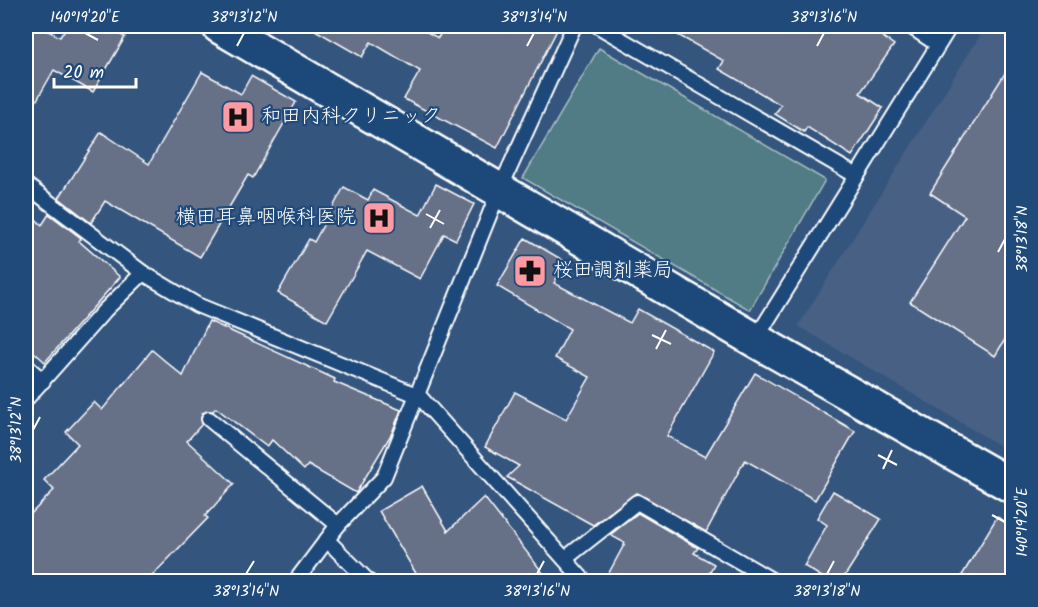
<svg xmlns="http://www.w3.org/2000/svg" width="1038" height="607" font-family="Kalam,'Klee One',sans-serif">
  <style>
    .built { fill: #476084 }
    .green { fill: #517c85; stroke: #a8bec2; stroke-width: 1.5 }
    .building { fill: #666f87; stroke: #fff; stroke-width: 1.5 }
    .lines { fill: none; stroke-linecap: round; stroke-linejoin: round }
    .service-casing { stroke: #fff; stroke-width: 18 }
    .tertiary-casing { stroke: #fff; stroke-width: 38 }
    .service { stroke: #1f4a7a; stroke-width: 14 }
    .tertiary { stroke: #1f4a7a; stroke-width: 33 }
    .ticks { fill: none; stroke: #fff; stroke-width: 2 }
    .labels { text-anchor: middle; dominant-baseline: central; stroke-width: 4.5; stroke-linejoin: round; paint-order: stroke }
    .poi-label { font-size: 20px; fill: #fff; stroke: #1f4a7a; text-anchor: start }
    .neatline { fill: none; stroke: #fff; stroke-width: 2 }
    .ticks-label { font-size: 15px; text-anchor: middle; fill: #fff }
  </style>
  <rect width="100%" height="100%" fill="#34557e"/>
  <filter id="ink" filterUnits="userSpaceOnUse"><feTurbulence type="fractalNoise" baseFrequency=".0167" numOctaves="2"/><feDisplacementMap in="SourceGraphic" scale="12" xChannelSelector="R" yChannelSelector="G"/><feConvolveMatrix kernelMatrix="1 2 1 2 8 2 1 2 1" color-interpolation-filters="sRGB"/></filter>
  <g filter="url(#ink)">
    <path class="built" d="M986,26H1012V453L798,326Z"/>
    <path class="green" d="M599,48L825,180L750,310L523,178Z"/>
    <g class="building">
      <path d="M26,26H39L60,37L67,26H104L125,37L93,92L54,70L26,119Z"/>
      <path d="M308,26H416L438,38L445,26H559L497,148L404,99L420,71L371,42L362,57Z"/>
      <path d="M662,26H867L894,45L860,93L883,108L852,156L807,127L804,132L775,114L781,105L719,69L724,61Z"/>
      <path d="M1012,62V328L995,356L910,302L965,216L930,193Z"/>
      <path d="M202,72L241,94L251,76L296,102L253,178L248,175L200,257L105,201L91,223L59,198L101,132L149,164Z"/>
      <path d="M436,184L474,204L456,240L444,234L420,279L367,251L327,321L278,293L309,239L314,242L344,187L368,200L373,190L420,215Z"/>
      <path d="M26,210L42,225L49,214L81,238L79,241L120,277L45,362L26,345Z"/>
      <path d="M525,238L566,262L554,283L630,323L638,309L714,352L667,436L705,457L755,373L855,431L815,500L745,460L706,532L637,493L593,525L507,477L519,466L485,447L515,392L566,419L590,377L555,358L570,329L497,286Z"/>
      <path d="M209,321L335,379L334,382L401,410L392,433L356,493L308,465L304,470L272,440L267,447L216,408L213,411L202,413V424L187,441L234,484L205,516L208,518L146,582H26V519L54,490L44,480L78,444L66,432L94,402L102,410L152,350L183,376Z"/>
      <path d="M422,486L448,531L484,497L550,582H421L379,511Z"/>
      <path d="M833,491L881,519L841,582H830L804,566L827,525L817,518Z"/>
      <path d="M638,513L698,548L694,553L714,564L704,582H604L625,543L610,535Z"/>
      <path d="M997,517L1012,526V582H958Z"/>
    </g>
    <g class="lines">
      <g class="service-casing">
        <g id="service">
          <path d="M598,26L855,175"/>
          <path d="M910,26L937,44"/>
          <path d="M26,185L143,273L197,305L419,396L585,582"/>
          <path d="M755,340L950,26"/>
          <path d="M26,366L43,381"/>
          <path d="M26,399L105,310L143,273"/>
          <path d="M209,419L338,525"/>
          <path d="M327,540L369,582"/>
          <path d="M566,558L637,502L775,582"/>
          <path d="M295,582L338,525L384,477L499,191L574,26"/>
        </g>
      </g>
      <g class="tertiary-casing">
        <path id="tertiary" d="M219,26L755,340L1012,486"/>
      </g>
      <use href="#service" class="service"/>
      <use href="#tertiary" class="tertiary"/>
    </g>
  </g>
  <path class="ticks" d="M85,33L98,40M237,46L244,33M527,46L534,33M817,46L824,33M426,214L444,224M430,228L440,210M998,252L1005,239M652,335L671,344M656,349L666,330M33,430L40,417M878,455L897,465M883,469L892,450M992,515L1005,522M246,574L254,561M537,574L544,561M827,574L834,561"/>
  <defs>
    <g id="hospital-square" transform="scale(1.725)"><rect x="-9" y="-9" width="18" height="18" rx="4" fill="#ff9aa2" stroke="#1f4a7a"/><path d="M-5-5h3v3.5h4V-5h3V5h-3V1.5h-4V5h-3Z" fill="#111"/></g>
    <g id="pharmacy-square" transform="scale(1.725)"><rect x="-9" y="-9" width="18" height="18" rx="4" fill="#ff9aa2" stroke="#1f4a7a"/><path d="M-2-6h4v4h4v4h-4v4h-4v-4h-4v-4h4Z" fill="#111"/></g>
  </defs>
  <g fill-rule="evenodd">
    <use href="#hospital-square" x="238" y="117"/>
    <use href="#hospital-square" x="379" y="218"/>
    <use href="#pharmacy-square" x="530" y="271"/>
  </g>
  <g class="labels">
    <g class="poi-label">
      <text x="261" y="117">和田内科クリニック</text>
      <text x="356" y="218" text-anchor="end">横田耳鼻咽喉科医院</text>
      <text x="553" y="271">桜田調剤薬局</text>
    </g>
  </g>
  <rect width="1038" height="607" fill="none" stroke="#1f4a7a" stroke-width="66"/>
  <path d="M54 78v9h82v-9" fill="none" stroke="#ffffff" stroke-width="3"/>
  <text x="63" y="78" font-size="18" fill="#ffffff" stroke="#1f4a7a" stroke-width="4.5" paint-order="stroke">20 m</text>
  <rect x="33" y="33" width="972" height="541" class="neatline"/>
  <g class="ticks-label">
    <text x="85" y="22">140°19'20"E</text>
    <text x="244" y="22">38°13'12"N</text>
    <text x="534" y="22">38°13'14"N</text>
    <text x="824" y="22">38°13'16"N</text>
    <text transform="translate(1022 239) rotate(-90)" y="5">38°13'18"N</text>
    <text transform="translate(16 430) rotate(-90)" y="5">38°13'12"N</text>
    <text transform="translate(1022 522) rotate(-90)" y="5">140°19'20"E</text>
    <text x="246" y="596">38°13'14"N</text>
    <text x="537" y="596">38°13'16"N</text>
    <text x="827" y="596">38°13'18"N</text>
  </g>
</svg>
